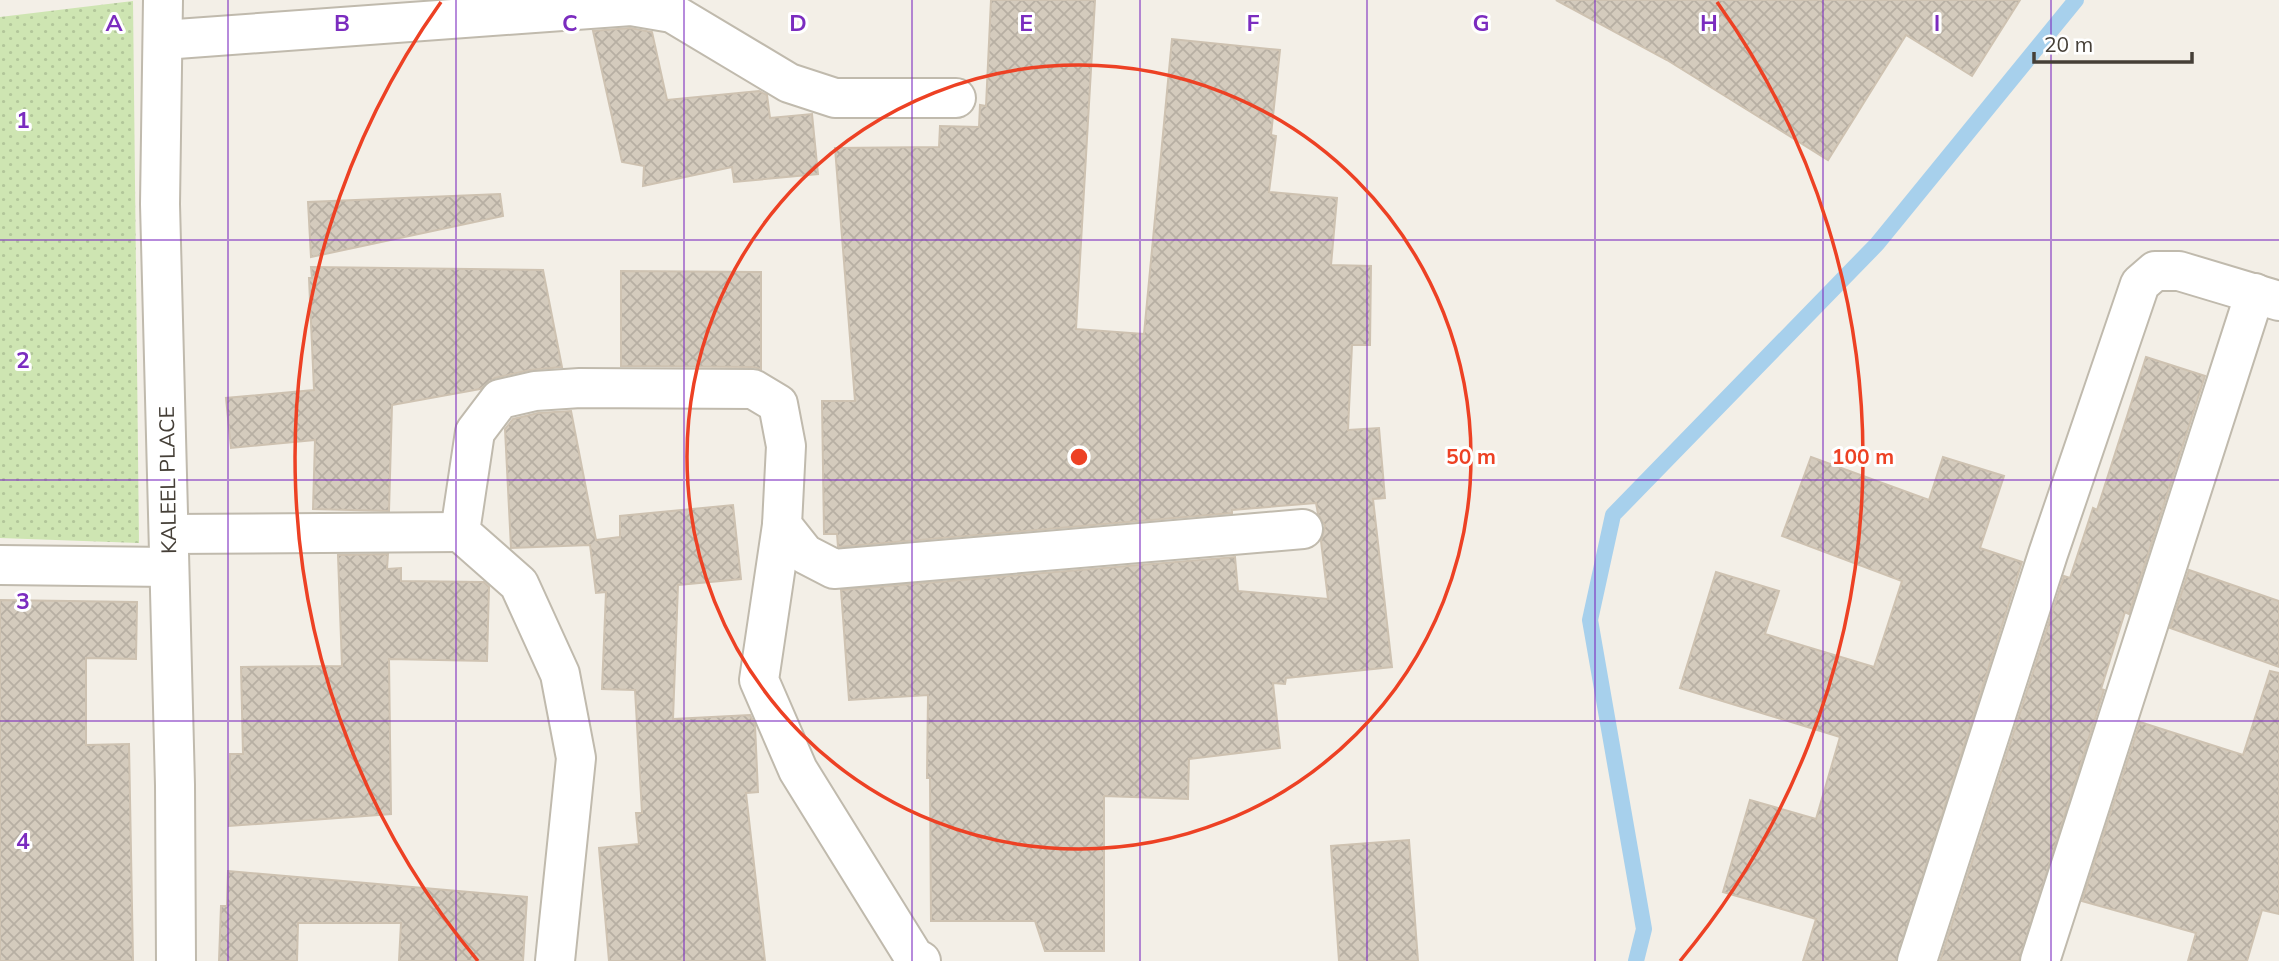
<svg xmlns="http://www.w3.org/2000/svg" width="2279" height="961" font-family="Mulish,sans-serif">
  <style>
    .grass { fill: url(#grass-dots) }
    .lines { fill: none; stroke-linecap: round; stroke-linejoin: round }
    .stream { stroke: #a7d0ec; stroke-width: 16 }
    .building { fill: url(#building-cross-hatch); stroke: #cec2b1; stroke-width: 2 }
    .street-casing { stroke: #c0baad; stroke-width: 42 }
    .street { stroke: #fff; stroke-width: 38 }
    .grid { fill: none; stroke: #7b2cbf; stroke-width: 2; stroke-opacity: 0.55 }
    .ring { fill: none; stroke: #ed4124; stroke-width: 3.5 }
    .labels { text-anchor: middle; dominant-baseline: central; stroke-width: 6; stroke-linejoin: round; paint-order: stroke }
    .street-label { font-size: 21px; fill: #453f37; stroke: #fff }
    .grid-label { font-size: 23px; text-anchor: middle; font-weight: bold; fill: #7b2cbf; stroke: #fff; stroke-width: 6; stroke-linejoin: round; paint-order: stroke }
    .centre { fill: #ed4124; stroke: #fff; stroke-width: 3.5 }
    .ring-label { font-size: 21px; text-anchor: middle; font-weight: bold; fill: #ed4124; stroke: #fff; stroke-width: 6; stroke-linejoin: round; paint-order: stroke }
  </style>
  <defs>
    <pattern id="grass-dots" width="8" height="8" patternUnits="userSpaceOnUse" patternTransform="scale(1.75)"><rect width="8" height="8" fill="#cee5b2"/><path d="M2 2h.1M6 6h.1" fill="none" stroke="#b2c69a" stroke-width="1.8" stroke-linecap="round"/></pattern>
    <pattern id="building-cross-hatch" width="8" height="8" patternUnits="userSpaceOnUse" patternTransform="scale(1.75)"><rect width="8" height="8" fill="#d4cbbd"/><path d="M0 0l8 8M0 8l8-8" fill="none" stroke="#b7afa3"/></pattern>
  </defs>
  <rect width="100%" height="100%" fill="#f3efe7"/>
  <path class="grass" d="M133,1L139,543L0,538V17Z"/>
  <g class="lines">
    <path class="stream" d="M1636,961L1644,929L1590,620L1613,515L1877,244L2076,0"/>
  </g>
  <g class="building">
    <path d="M991,0H1095L1076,329L1144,334L1172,39L1280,50L1271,135L1276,136L1269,192L1337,198L1331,265L1371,266L1370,345H1352L1348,430L1379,428L1385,498L1373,499L1392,667L1286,678L1285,684L1273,683L1280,748L1189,759L1188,799L1104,796V951H1045L1035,921H931L930,778H927L928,695L849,700L841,590L1235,557L1238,591L1328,599L1321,541L1325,526L1318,514L1316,503L1232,510V513L838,547L837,534H824L822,401H855L835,148L939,147L940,126L979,127L980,105L986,106Z"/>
    <path d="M1556,0H2020L1972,76L1906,35L1828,160L1667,60Z"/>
    <path d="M630,28L652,32L667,100L759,91L767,95L770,118L812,114L818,174L734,182L732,167L643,186L644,166L622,162L593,31Z"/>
    <path d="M500,194L503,216L311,257L308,202Z"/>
    <path d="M311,267L543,270L562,367L530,370L495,378L480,389L392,405L389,511L313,509L315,440L231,448L226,398L314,390L309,278H312Z"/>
    <path d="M621,271L761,272V369L753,367L621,366Z"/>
    <path d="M2146,357L2205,376L2129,614L2125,612L2101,689L2104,690L2019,961H1940L2064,576L2070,578L2093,508L2097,510Z"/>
    <path d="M571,411L596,540L620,537V516L733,505L741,579L678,585L673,719L750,715L755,725L758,792L746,793L765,961H609L599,848L639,844L636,813H642L635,690L602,689L606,592L596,593L590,545L511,548L505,429L513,419L538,413Z"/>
    <path d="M1811,457L1929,500L1943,457L2004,476L1980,548L2022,562L1896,961H1803L1816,919L1723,892L1750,800L1816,819L1840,737L1680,688L1716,572L1779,591L1765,634L1874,667L1902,581L1782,536Z"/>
    <path d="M388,554L387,569L401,568V581L484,582L489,587L487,661L389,659L391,814L229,826L230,754H243L241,667L342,666L338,555Z"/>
    <path d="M2189,570L2279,601V667L2170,628Z"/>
    <path d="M0,600L137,602L136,659L86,658V745L129,744L133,961H0Z"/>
    <path d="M2270,671L2279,673V914L2262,910L2247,961H2188L2196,933L2082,901L2140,722L2243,755Z"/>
    <path d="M1409,840L1418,961H1339L1331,846Z"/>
    <path d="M228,871L527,897L523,961H399L401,923H298L297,961H219L221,906H227Z"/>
  </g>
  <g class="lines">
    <g class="street-casing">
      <g id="street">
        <path d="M163,0L160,204L175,785L176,961"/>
        <path d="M163,40L631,6L672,13L789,83L835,98H956"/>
        <path d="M782,525L759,680L798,770L914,957L921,961"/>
        <path d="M169,534L460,532"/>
        <path d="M0,565L169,567"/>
        <path d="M555,961L576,758L560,674L519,584L460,532L475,432L500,399L535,391L580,388L753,389L778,404L786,446L782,525L805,554L834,569L1303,529"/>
        <path d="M1917,961L2048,554L2140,284L2155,271H2179L2279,301"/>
        <path d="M2040,961L2255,293"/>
      </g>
    </g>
    <use href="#street" class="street"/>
  </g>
  <path class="grid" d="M228,0V961M456,0V961M684,0V961M912,0V961M1140,0V961M1367,0V961M1595,0V961M1823,0V961M2051,0V961M0,240H2279M0,480H2279M0,721H2279"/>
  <g class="ring">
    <circle cx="1079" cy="457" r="392"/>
    <path d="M478 961A784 784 0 0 1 441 2M1717 2A784 784 0 0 1 1680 961"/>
  </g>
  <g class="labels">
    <g class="street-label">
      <text transform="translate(167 480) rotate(-91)">KALEEL PLACE</text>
    </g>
  </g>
  <g class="grid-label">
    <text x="114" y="31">A</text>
    <text x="342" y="31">B</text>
    <text x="570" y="31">C</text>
    <text x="798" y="31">D</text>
    <text x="1026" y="31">E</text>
    <text x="1253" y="31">F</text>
    <text x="1481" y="31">G</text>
    <text x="1709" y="31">H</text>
    <text x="1937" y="31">I</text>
    <text x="23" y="128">1</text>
    <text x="23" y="368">2</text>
    <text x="23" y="609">3</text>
    <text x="23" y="849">4</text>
  </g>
  <circle cx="1079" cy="457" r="10" class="centre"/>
  <g class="ring-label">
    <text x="1471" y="464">50 m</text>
    <text x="1863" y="464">100 m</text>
  </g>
  <path d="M2034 52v10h158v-10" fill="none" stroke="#453f37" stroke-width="3.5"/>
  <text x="2044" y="52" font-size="21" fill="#453f37" stroke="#ffffff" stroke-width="5" paint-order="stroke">20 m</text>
</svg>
